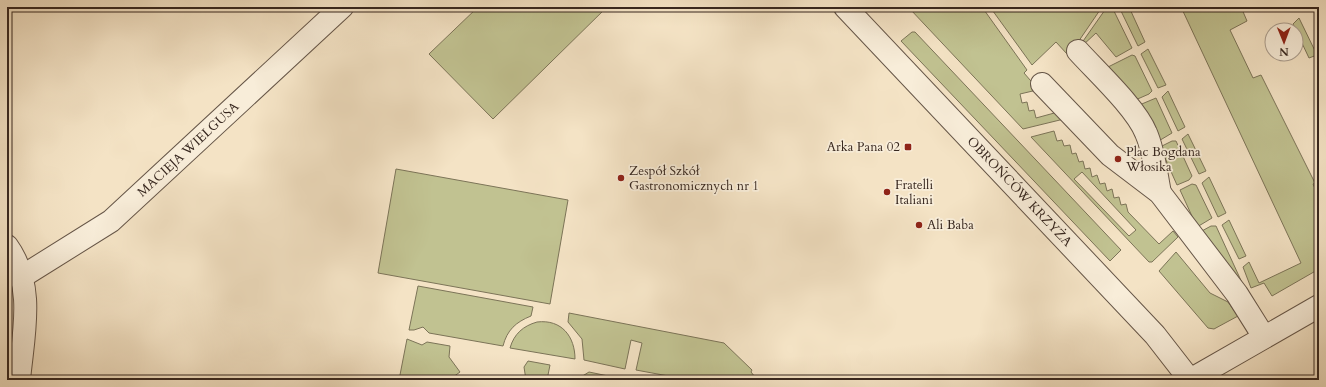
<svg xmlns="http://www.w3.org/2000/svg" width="1326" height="387" font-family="Cardo,serif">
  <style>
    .green { fill: #c1c291; stroke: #7c7458; fill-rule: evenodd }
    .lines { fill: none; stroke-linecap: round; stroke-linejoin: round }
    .minor-casing { stroke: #665648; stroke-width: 24 }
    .minor { stroke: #f8edd9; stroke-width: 22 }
    .poi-dot { fill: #8f2418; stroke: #f8edd9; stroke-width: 1.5 }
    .labels { text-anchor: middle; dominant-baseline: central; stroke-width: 3.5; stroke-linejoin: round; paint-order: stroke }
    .poi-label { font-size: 13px; fill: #37271f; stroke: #f8edd9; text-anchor: start }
    .street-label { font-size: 13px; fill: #37271f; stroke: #f8edd9 }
  </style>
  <rect width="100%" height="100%" fill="#f4e3c5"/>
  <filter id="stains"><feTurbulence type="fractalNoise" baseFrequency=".005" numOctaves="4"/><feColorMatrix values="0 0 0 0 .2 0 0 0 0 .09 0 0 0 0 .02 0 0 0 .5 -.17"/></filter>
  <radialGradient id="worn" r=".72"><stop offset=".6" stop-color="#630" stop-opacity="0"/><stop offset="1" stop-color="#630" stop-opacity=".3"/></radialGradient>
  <g class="green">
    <path d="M478,7H607L493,119L429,54Z"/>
    <path d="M912,7H982L1027,70L1024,73L1037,88V90L1020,94L1022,103L1027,102L1029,111L1034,110L1036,118L1058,112L1064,119L1023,129L910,9Z"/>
    <path d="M990,7H1102L1074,48L1067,54L1056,42L1032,65Z"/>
    <path d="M1107,7H1112L1132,48L1116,57L1096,33L1082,46L1081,44Z"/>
    <path d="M1124,7H1129L1145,42L1138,46L1121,11Z"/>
    <path d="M1181,7H1241L1247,21L1230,30L1253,78L1261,75L1315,183L1313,184L1319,197V269L1272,296L1264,283L1251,288L1243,267L1249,262L1259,283L1301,263Z"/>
    <path d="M1299,18L1317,55L1309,58L1293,24Z"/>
    <path d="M912,32H915L1121,250L1110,261L901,41Z"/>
    <path d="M1148,49L1166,85L1158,88L1141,54Z"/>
    <path d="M1132,55L1135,56L1152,91L1149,94L1133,101L1104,69Z"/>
    <path d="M1168,91L1185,127L1178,131L1162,97Z"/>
    <path d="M1156,98L1172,133L1157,142L1137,106Z"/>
    <path d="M1054,131L1057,141L1062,140L1064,146L1070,145L1072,154L1076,153L1079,162L1083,161L1085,169L1090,168L1092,177L1097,175L1100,184L1105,183L1107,191L1112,189L1114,198L1119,197L1121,205L1126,204L1128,212L1159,244L1173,231L1178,237L1152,262H1149L1031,137ZM1082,172L1136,230L1129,236L1074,179Z"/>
    <path d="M1188,134L1206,171L1199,174L1182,139Z"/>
    <path d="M1172,141H1176L1192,176L1189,180L1177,185L1160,147Z"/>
    <path d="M396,169L568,200L550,304L378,273Z"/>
    <path d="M1209,177L1226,213L1218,217L1202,183Z"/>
    <path d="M1192,184L1196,185L1212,218L1197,227L1180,190Z"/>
    <path d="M1229,220L1246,256L1239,259L1222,225Z"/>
    <path d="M1211,226H1216L1244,287L1200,232Z"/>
    <path d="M1176,252L1210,293L1228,302L1238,316L1214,329L1208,328L1159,271Z"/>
    <path d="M418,286L533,307L531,316C516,322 507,330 503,346L429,333L423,327L414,330H409Z"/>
    <path d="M569,313L724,343L752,370L751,372L755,377L752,380H690L636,370L642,343L631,340L625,369L584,360L582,339L568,322Z"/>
    <path d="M537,322C562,319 575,337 575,359L510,348C514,334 523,326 537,322Z"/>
    <path d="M407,339L422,345L427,342L450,346L449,357L460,372L449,380H399Z"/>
    <path d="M528,361L550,365L547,380H526L524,367Z"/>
    <path d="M589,372L613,377V380H576Z"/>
  </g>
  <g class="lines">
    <g class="minor-casing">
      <g id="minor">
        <path id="s1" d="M845,7L1155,335L1190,380"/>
        <path d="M1078,51C1097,72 1136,108 1146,133C1154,151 1156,173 1160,193"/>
        <path d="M1042,84L1110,155L1160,193L1237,294L1264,337"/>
        <path d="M7,246C36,286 23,335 19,380"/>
        <path id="s2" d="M23,276L111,221L342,7"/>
        <path d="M1190,380L1319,306"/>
      </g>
    </g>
    <use href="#minor" class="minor"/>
  </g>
  <g class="poi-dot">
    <rect x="904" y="143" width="8" height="8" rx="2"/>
    <circle cx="1118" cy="159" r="4"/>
    <circle cx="621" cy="178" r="4"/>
    <circle cx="887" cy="192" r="4"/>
    <circle cx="919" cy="225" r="4"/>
  </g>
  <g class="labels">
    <g class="poi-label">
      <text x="900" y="147" text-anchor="end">Arka Pana 02</text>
      <text x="1126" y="152">Plac Bogdana<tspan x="1126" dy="15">Włosika</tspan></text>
      <text x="629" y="171">Zespół Szkół<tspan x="629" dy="15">Gastronomicznych nr 1</tspan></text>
      <text x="895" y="185">Fratelli<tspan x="895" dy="15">Italiani</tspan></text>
      <text x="927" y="225">Ali Baba</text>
    </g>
    <g class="street-label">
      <text stroke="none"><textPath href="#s2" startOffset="209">MACIEJA WIELGUSA</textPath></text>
      <text stroke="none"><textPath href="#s1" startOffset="254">OBROŃCÓW KRZYŻA</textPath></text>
    </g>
  </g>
  <rect width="1326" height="387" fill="none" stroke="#f4e3c5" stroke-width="24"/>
  <rect x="8" y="8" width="1310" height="371" fill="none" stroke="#37271f" stroke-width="2"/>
  <rect x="12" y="12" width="1302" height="363" fill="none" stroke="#37271f"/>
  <g transform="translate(1284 42) rotate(179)"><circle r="19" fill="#f8edd9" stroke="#ab9e8f"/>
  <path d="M0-3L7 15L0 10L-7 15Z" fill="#8f2418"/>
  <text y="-6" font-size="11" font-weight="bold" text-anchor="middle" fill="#37271f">N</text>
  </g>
  <rect width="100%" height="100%" filter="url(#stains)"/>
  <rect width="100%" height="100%" fill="url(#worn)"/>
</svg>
